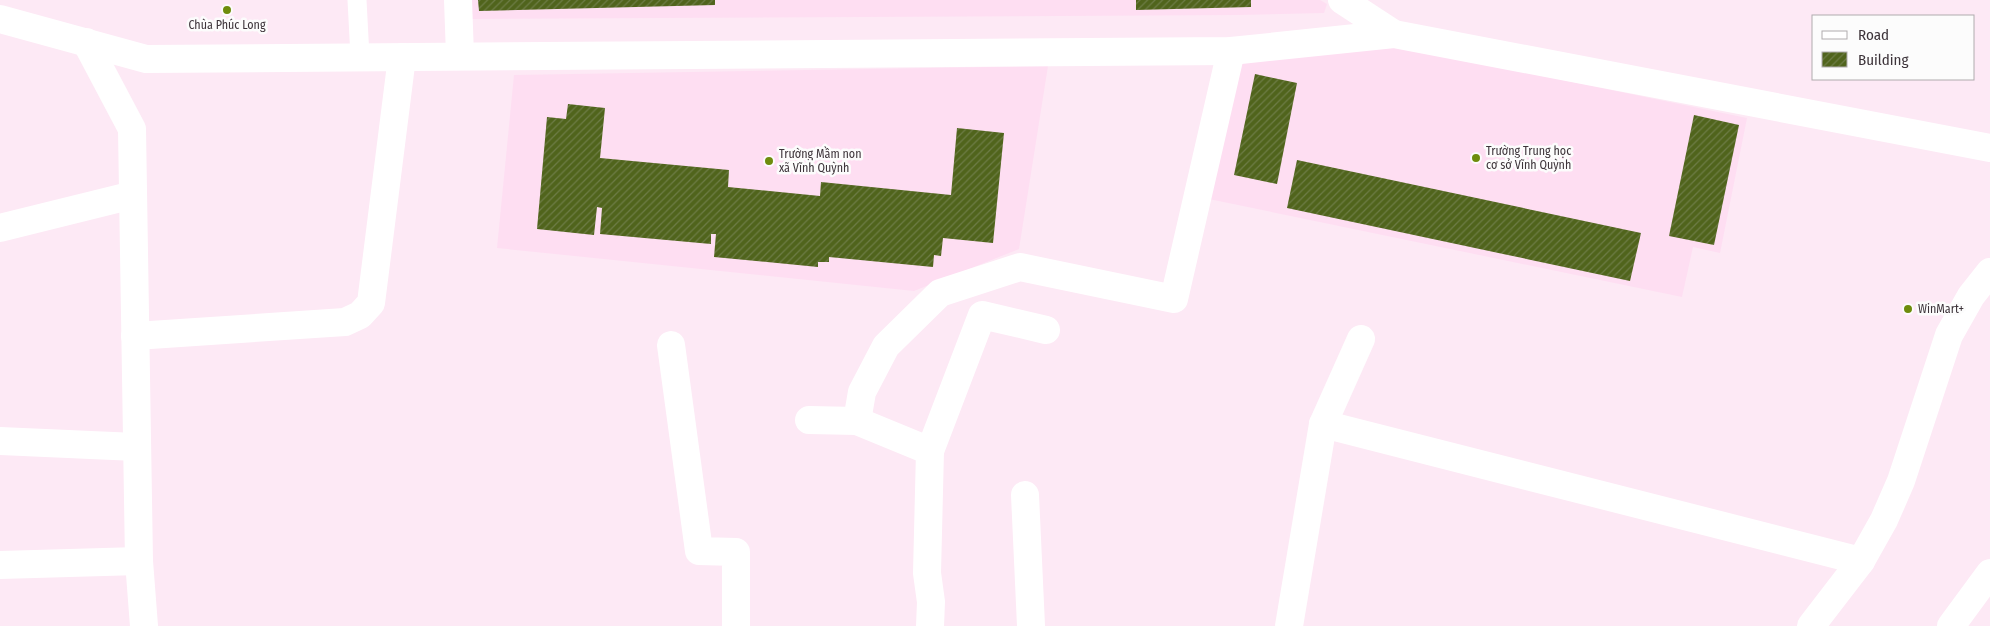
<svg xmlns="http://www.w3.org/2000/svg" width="1990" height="626" font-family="'Fira Sans Condensed',sans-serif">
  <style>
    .built { fill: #fedef2 }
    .building { fill: url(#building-hatch) }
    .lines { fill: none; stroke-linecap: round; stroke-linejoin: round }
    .service { stroke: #fff; stroke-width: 19 }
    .minor { stroke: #fff; stroke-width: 28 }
    .tertiary { stroke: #fff; stroke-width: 28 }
    .poi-dot { fill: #6e8c0c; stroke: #fcfcfc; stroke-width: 2 }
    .labels { text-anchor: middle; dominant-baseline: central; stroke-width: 5; stroke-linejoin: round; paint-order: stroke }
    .poi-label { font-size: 12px; fill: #3d343a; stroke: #fcfcfc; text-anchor: start }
  </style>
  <defs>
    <pattern id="building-hatch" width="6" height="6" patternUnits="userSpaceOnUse" patternTransform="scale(1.25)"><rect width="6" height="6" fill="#50641c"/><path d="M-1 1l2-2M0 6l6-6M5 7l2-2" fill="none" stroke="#6d7c46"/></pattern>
  </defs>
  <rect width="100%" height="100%" fill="#fde9f5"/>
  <g class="built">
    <path d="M471,0H1320L1327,4L1324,13L1237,15L472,19Z"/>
    <path d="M1398,46L1747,118L1720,253L1693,247L1682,297L1204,198L1239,58Z"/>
    <path d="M1048,66L1019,249L914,291L497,248L514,75Z"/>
  </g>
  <g class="building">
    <path d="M478,0H715V5L479,11Z"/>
    <path d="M1136,0H1251V7L1136,10Z"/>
    <path d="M1255,74L1297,83L1277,184L1234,175Z"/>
    <path d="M568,104L605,108L600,158L729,170L728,187L820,196L821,182L951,195L957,128L1004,133L993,243L943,238L941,256L934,255L933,267L829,257V262H818V267L714,257L716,234H711V244L600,234L602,208L597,207L594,235L537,229L547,117L566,119Z"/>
    <path d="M1694,115L1739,125L1714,245L1669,236Z"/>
    <path d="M1297,160L1641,233L1630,281L1287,208Z"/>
  </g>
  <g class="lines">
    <path class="service" d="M357,0L360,57"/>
    <g class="minor">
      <path d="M458,0L460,55"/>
      <path d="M1342,0L1394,34"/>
      <path d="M0,19L146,59L1231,51L1394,34L1990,148"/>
      <path d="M86,42L132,129L139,561L144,626"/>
      <path d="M0,228L133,195"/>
      <path d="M135,336L345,322L360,315L371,303L402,57"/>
      <path d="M671,345L699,551L736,552V626"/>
      <path d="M809,420L857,421L862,392L886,346L940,293L1020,267L1174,299L1231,51"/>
      <path d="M857,421L930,451"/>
      <path d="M1323,424L1861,561"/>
      <path d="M0,441L136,447"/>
      <path d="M1025,495L1031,626"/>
      <path d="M0,565L139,561"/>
      <path d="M930,626L931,602L927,573L930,451L982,315L1046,330"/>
      <path d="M1289,626L1323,424L1361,339"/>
      <path d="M1951,626L1990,573"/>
    </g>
    <path class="tertiary" d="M1811,626L1861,561L1884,520L1901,481L1949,335L1971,296L1990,272"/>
  </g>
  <g class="poi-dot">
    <circle cx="227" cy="10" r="5"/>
    <circle cx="1476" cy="158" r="5"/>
    <circle cx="769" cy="161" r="5"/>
    <circle cx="1908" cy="309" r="5"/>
  </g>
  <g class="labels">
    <g class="poi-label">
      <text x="227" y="25" text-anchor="middle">Chùa Phúc Long</text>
      <text x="1486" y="151">Trường Trung học<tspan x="1486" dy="14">cơ sở Vĩnh Quỳnh</tspan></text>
      <text x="779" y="154">Trường Mầm non<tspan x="779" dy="14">xã Vĩnh Quỳnh</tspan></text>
      <text x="1918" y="309">WinMart+</text>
    </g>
  </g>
  <rect x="1812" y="15" width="162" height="65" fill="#fcfcfc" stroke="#b0acae"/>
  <rect x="1822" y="31" width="25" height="8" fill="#ffffff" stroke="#b0acae"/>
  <text x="1858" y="40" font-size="15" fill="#3d343a">Road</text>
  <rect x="1822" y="52" width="25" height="15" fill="url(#building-hatch)" stroke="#b0acae"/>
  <text x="1858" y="65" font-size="15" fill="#3d343a">Building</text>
</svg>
